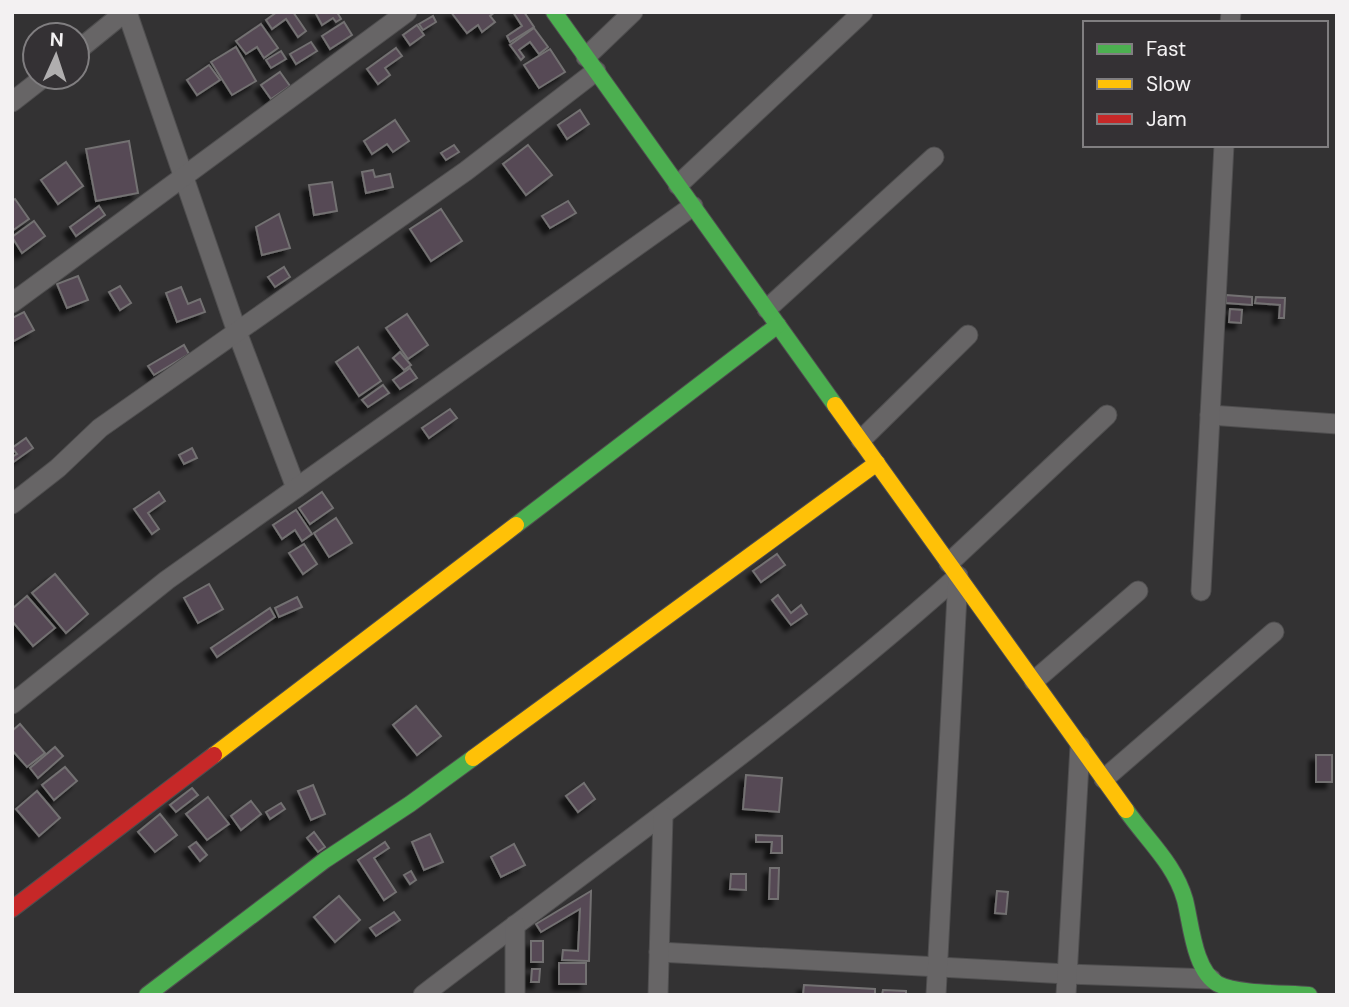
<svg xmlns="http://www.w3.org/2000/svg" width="1349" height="1007" font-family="'DM Sans',sans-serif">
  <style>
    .building { fill: #564954; stroke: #737172; stroke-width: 2; filter: url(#shadow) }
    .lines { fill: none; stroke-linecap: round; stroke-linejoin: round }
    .street-casing { stroke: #4f4e4f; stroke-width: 21 }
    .fast-casing { stroke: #4f4e4f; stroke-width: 18 }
    .slow-casing { stroke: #4f4e4f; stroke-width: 18 }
    .jam-casing { stroke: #4f4e4f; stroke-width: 18 }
    .street { stroke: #676566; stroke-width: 19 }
    .fast { stroke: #4caf50; stroke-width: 16 }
    .slow { stroke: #ffc107; stroke-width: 16 }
    .jam { stroke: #c62828; stroke-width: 16 }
  </style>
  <defs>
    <filter id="shadow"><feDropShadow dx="-6" dy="6" stdDeviation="2" flood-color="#0009"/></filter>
  </defs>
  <rect width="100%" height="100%" fill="#333233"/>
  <g class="building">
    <path d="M277,12H293L306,31L298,37L286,19L272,29L266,20Z"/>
    <path d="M315,12H337L341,19L336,22L333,18L322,25Z"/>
    <path d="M451,12H495L490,16L495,22L482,32L478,25L467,33Z"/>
    <path d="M513,12H524L534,27L510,42L507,36L522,26Z"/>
    <path d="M433,16L436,22L423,30L419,24Z"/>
    <path d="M344,22L352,35L330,49L322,36Z"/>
    <path d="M261,24L278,48L264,58L257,47L246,54L236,41Z"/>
    <path d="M417,25L424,35L410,45L403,35Z"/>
    <path d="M534,28L548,47L539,54L530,42L519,50L524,57L521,60L510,45Z"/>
    <path d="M311,42L317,51L296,64L290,54Z"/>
    <path d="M236,47L256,81L232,95L211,62Z"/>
    <path d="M396,48L402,56L385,68L390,75L378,84L367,69Z"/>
    <path d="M550,49L565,72L539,88L524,65Z"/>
    <path d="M281,51L286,59L271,68L266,60Z"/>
    <path d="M209,65L220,80L197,95L187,80Z"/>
    <path d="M280,72L290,86L271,99L261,85Z"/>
    <path d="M580,110L589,124L567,139L558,125Z"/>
    <path d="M395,120L409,141L393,152L387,144L372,154L364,141Z"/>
    <path d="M129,141L138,193L96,201L86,149Z"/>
    <path d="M454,145L459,152L446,160L441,153Z"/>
    <path d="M528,145L552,175L526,195L503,164Z"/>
    <path d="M66,162L83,186L58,204L41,180Z"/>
    <path d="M373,170L375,177L390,174L393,187L366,193L362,172Z"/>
    <path d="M332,182L337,211L314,215L309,185Z"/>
    <path d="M15,199L29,219L12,231V201Z"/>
    <path d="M568,201L576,213L550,228L542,216Z"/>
    <path d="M99,206L105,215L76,236L70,227Z"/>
    <path d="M441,209L462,241L431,261L410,229Z"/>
    <path d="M279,214L290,248L262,255L256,227Z"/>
    <path d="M34,221L45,236L22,253L12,237Z"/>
    <path d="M284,267L290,277L275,287L268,277Z"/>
    <path d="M78,276L88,300L67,308L57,284Z"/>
    <path d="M120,286L131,303L120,310L109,292Z"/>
    <path d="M181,287L188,304L200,299L205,312L177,322L166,293Z"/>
    <path d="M1226,295L1252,297V305L1226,303Z"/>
    <path d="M1256,297L1285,298L1284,318H1279L1280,305L1255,303Z"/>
    <path d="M1230,309L1242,310L1241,323L1229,322Z"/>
    <path d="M24,312L34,330L12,342V318Z"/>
    <path d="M407,314L428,345L408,359L386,328Z"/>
    <path d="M184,345L189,354L154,375L148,366Z"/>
    <path d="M358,347L381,381L359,396L336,362Z"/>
    <path d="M400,352L411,365L404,370L393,358Z"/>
    <path d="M410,368L417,378L400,389L393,380Z"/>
    <path d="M383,385L389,393L368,407L362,400Z"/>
    <path d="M450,409L457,418L429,438L422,428Z"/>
    <path d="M26,438L33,448L12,463V457L17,454L12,448Z"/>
    <path d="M192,448L197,458L184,464L179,455Z"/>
    <path d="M159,492L165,501L148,513L159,529L152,534L134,509Z"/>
    <path d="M322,492L333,508L310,524L299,508Z"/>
    <path d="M296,510L312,534L302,541L295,530L282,539L273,525Z"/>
    <path d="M336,518L352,543L329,557L314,533Z"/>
    <path d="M304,544L317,564L303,574L289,553Z"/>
    <path d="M777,554L785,565L761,582L753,571Z"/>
    <path d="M55,574L88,614L66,633L32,593Z"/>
    <path d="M209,584L223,609L198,623L184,598Z"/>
    <path d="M778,595L791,613L801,605L807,614L791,625L772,600Z"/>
    <path d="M27,596L55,628L33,646L12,621V609Z"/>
    <path d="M297,597L302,607L279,617L275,608Z"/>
    <path d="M270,608L275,617L217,657L211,648Z"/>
    <path d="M416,706L441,736L417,755L393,725Z"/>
    <path d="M20,724L45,753L27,767L12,750V731Z"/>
    <path d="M55,747L63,756L38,778L30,768Z"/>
    <rect x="1316" y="755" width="16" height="27"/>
    <path d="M65,767L77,781L54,800L42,785Z"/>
    <path d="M746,775L782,778L779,812L743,809Z"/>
    <path d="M584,783L595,799L578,812L566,796Z"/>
    <path d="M313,785L325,814L311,820L298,791Z"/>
    <path d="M192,788L198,795L176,812L170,805Z"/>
    <path d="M37,791L60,818L39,836L16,809Z"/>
    <path d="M208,797L229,824L207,840L186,814Z"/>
    <path d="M251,801L261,814L241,830L231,816Z"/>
    <path d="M281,803L285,809L270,819L266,812Z"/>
    <path d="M160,814L177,835L155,852L138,832Z"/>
    <path d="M314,832L325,847L318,852L307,838Z"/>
    <path d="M430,834L443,862L424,870L412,842Z"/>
    <path d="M756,835L782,836V853H771L772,842H756Z"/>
    <path d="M196,842L207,855L200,861L189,847Z"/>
    <path d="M385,842L389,848L374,858L396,892L384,900L358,860Z"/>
    <path d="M514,844L525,865L501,877L491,857Z"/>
    <path d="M770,868H779L778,899H769Z"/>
    <path d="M411,871L416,880L410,884L404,875Z"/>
    <path d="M731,874H746V890L730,889Z"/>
    <path d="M591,891L589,961L562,960L563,950L578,951L580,909L541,932L536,924Z"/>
    <path d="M997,891L1008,892L1006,914L995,913Z"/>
    <path d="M339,896L360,920L335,942L314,917Z"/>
    <path d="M394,912L400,920L376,936L370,928Z"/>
    <rect x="531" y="941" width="12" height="21"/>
    <rect x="559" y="963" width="27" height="21"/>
    <path d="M532,969H540L539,982H531Z"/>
    <path d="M804,985L875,989V995H803Z"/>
    <path d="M883,990L906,991V995H882Z"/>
  </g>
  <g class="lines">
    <g class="street-casing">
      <g id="street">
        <path d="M127,12L237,332L296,488"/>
        <path d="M1230,23L1231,12"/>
        <path d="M77,51L125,12"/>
        <path d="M586,57L633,12"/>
        <path d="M12,102L44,77"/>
        <path d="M678,185L863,12"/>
        <path d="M12,303L407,12"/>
        <path d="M767,309L934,157"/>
        <path d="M1210,415L1337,424"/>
        <path d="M861,440L968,335"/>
        <path d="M12,504L58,468L100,428L466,171L596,71"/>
        <path d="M949,563L1107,415"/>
        <path d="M1201,591L1224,145"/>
        <path d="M1034,681L1138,591"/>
        <path d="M12,704L167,580L693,206"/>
        <path d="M1104,779L1274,632"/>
        <path d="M659,952L1067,974L1211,979"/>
        <path d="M423,995C603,857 789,727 958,576"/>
        <path d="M515,995V925"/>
        <path d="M658,995L663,816"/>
        <path d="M936,995L958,576"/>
        <path d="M1066,995L1080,746"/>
      </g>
    </g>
    <g class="fast-casing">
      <g id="fast">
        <path d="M554,12L835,405"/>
        <path d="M516,525L778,325"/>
        <path d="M1126,810C1147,840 1175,864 1185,900C1191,923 1194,971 1218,984C1237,994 1286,993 1309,995"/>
        <path d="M147,995L325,860L410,804L473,758"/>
      </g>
    </g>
    <g class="slow-casing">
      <g id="slow">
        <path d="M835,405L1126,810"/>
        <path d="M214,755L516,525"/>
        <path d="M473,758L877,463"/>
      </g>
    </g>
    <g class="jam-casing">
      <path id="jam" d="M12,909L214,755"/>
    </g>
    <use href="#street" class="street"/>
    <use href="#fast" class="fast"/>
    <use href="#slow" class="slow"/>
    <use href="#jam" class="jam"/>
  </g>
  <rect width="1349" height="1007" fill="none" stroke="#f3f1f2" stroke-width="28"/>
  <rect x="1083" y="21" width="245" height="126" fill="#343134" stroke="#807e80" stroke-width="2"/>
  <rect x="1097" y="44" width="35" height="10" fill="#4caf50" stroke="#807e80" stroke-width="2"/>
  <text x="1146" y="56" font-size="21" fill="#f3f1f2">Fast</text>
  <rect x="1097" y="79" width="35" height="10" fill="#ffc107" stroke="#807e80" stroke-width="2"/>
  <text x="1146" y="91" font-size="21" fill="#f3f1f2">Slow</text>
  <rect x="1097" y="114" width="35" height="10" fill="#c62828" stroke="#807e80" stroke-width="2"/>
  <text x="1146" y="126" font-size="21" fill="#f3f1f2">Jam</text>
  <g transform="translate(56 56) rotate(3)"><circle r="33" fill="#343134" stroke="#807e80" stroke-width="2"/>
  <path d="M0-5L12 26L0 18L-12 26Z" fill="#b0aeaf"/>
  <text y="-10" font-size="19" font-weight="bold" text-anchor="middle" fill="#f3f1f2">N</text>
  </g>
</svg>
